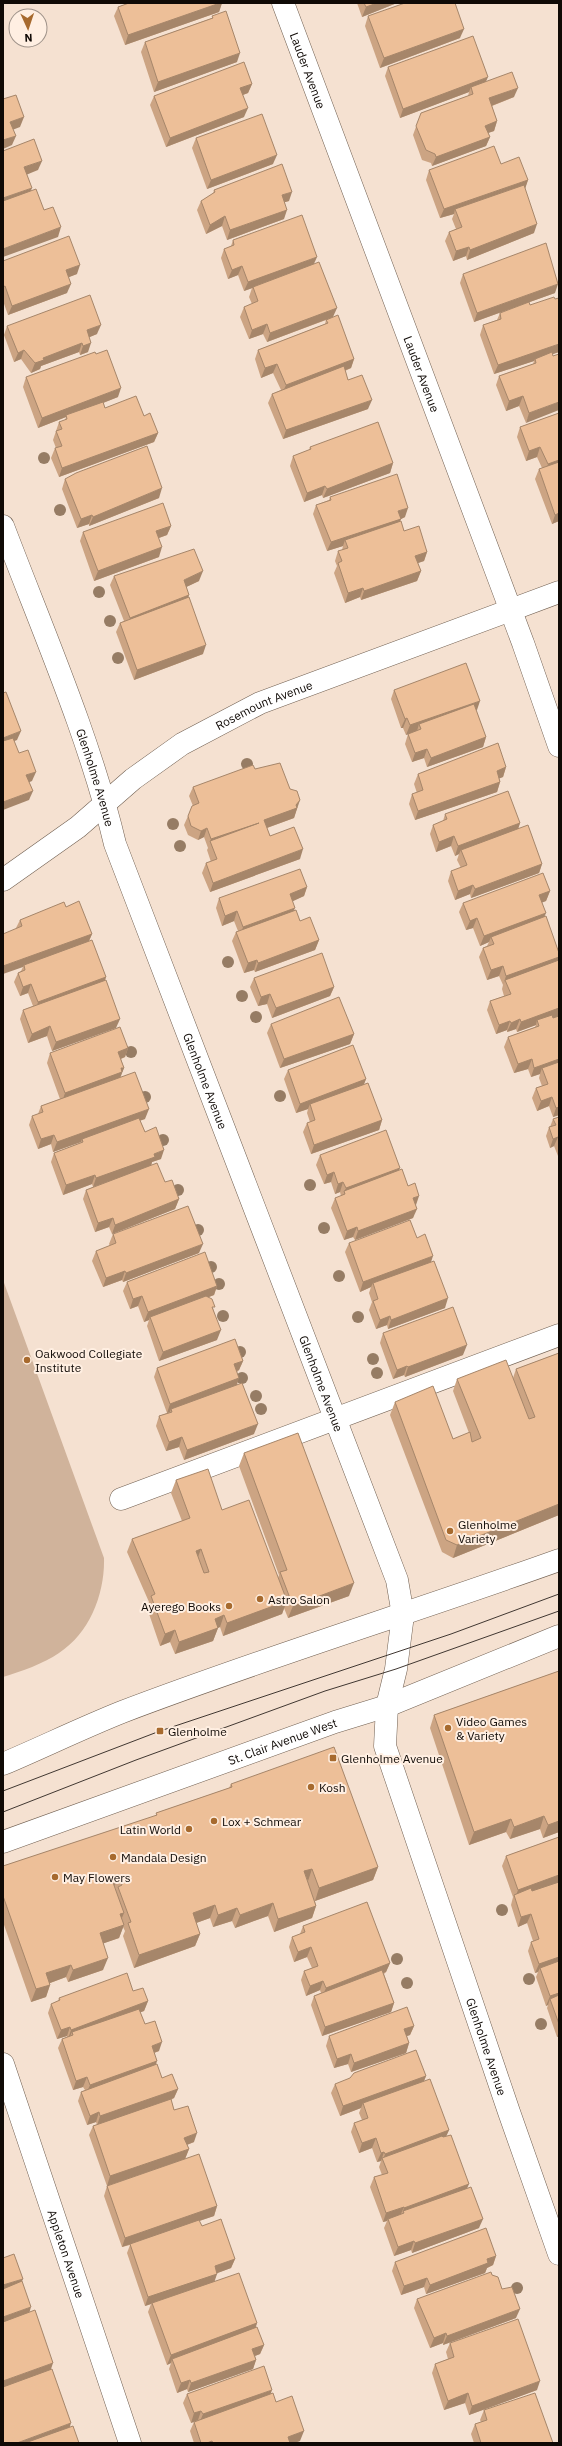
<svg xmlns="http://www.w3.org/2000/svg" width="562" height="2446" font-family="'IBM Plex Sans',sans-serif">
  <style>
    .green { fill: #d0b39b }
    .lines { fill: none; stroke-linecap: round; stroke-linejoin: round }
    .minor-casing { stroke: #716052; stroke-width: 23 }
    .major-casing { stroke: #716052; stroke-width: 23 }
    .minor { stroke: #fff; stroke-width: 22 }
    .major { stroke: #fff; stroke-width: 22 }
    .tram { stroke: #403731; stroke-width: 1 }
    .tree { fill: #967c64 }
    .wall { fill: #cca483 }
    .shaded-wall { fill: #a6866a }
    .building { fill: #edbf98; stroke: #a6866a; fill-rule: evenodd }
    .poi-dot { fill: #a76a2e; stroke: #ffefe2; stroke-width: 1.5 }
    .labels { text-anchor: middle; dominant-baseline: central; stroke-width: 4; stroke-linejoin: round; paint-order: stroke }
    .street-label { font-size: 12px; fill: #100a06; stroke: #ffefe2 }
    .poi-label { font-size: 12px; fill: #100a06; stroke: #ffefe2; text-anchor: start }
  </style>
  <rect width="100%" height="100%" fill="#f5e1d1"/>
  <path class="green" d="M3,1280L104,1558C105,1593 90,1633 59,1653C43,1664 22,1671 3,1677Z"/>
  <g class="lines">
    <g class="minor-casing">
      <g id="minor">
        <path id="s1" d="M283,3L523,643L559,746"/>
        <path id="s2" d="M3,526C42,629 90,738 115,844L397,1580L403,1615L396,1669L387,1706L385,1746L509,2112L559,2254"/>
        <path id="s3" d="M3,880L78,827L133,779L182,744L260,703L559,592"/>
        <path d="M121,1499L559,1335"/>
        <path id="s4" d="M3,2064L130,2443"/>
      </g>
    </g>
    <g class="major-casing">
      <g id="major">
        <path d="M3,1764C43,1747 82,1728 122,1712C266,1657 414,1612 559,1560"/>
        <path id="s5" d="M3,1842L335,1722L387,1706L559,1636"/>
      </g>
    </g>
    <use href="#minor" class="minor"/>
    <use href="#major" class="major"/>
    <g class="tram">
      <path d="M3,1791L160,1731L451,1634L559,1594"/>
      <path d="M3,1812L136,1760L325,1691L396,1669L559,1611"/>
    </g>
  </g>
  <g class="tree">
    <circle cx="44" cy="458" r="6"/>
    <circle cx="60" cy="510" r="6"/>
    <circle cx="99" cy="592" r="6"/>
    <circle cx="110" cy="621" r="6"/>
    <circle cx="118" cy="658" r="6"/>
    <circle cx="247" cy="764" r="6"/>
    <circle cx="173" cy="824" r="6"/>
    <circle cx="180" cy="846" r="6"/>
    <circle cx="228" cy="962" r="6"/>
    <circle cx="242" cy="996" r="6"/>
    <circle cx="256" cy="1017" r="6"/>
    <circle cx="131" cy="1052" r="6"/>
    <circle cx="280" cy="1096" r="6"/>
    <circle cx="145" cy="1097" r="6"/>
    <circle cx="163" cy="1140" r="6"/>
    <circle cx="310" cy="1185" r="6"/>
    <circle cx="178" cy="1190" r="6"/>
    <circle cx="324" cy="1228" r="6"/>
    <circle cx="198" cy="1230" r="6"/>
    <circle cx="211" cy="1267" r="6"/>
    <circle cx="339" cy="1276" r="6"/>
    <circle cx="219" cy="1284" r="6"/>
    <circle cx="223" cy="1316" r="6"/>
    <circle cx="358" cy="1317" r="6"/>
    <circle cx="240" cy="1352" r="6"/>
    <circle cx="373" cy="1359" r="6"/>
    <circle cx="377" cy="1373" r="6"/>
    <circle cx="242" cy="1378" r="6"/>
    <circle cx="256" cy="1396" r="6"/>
    <circle cx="261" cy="1409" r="6"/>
    <circle cx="502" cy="1910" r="6"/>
    <circle cx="397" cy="1959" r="6"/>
    <circle cx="529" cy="1979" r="6"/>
    <circle cx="407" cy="1983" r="6"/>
    <circle cx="541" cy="2024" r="6"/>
    <circle cx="517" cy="2288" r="6"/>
  </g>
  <g class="wall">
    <path d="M129,3H222L219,12L125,45L114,16L118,7Z"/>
    <path d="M357,3H397L362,17Z"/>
    <path d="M212,16L237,62L154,92L141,52L145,42L212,18Z"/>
    <path d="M368,16L460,38L380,68L365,26Z"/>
    <path d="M388,67L486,82L514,97L492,106L497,121L494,131L488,133L490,137L486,146L432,166L431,163L422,160L413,135L421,113L468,96L469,92L400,118L385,76Z"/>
    <path d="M252,84L248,93L243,95L244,117L166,147L150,105L154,96Z"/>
    <path d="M196,138L273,164L207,189L192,148Z"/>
    <path d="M501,164L528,180L525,188L534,233L467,260L466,256L453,261L445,241L449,232L456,229L452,219L454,214L440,218L426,180L429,170Z"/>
    <path d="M214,190L289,201L285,202L284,219L227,240L222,226L206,234L197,210L201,201L213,194Z"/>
    <path d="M233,240L314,264L333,317L354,359L351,368L345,371L348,380L368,409L283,439L268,403L272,394L281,390L273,373L261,378L255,359L258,350L325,324L326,320L267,342L263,334L249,339L240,317L244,307L252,304L249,297L252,288L244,291L238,275L228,279L221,258L224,249L231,246Z"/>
    <path d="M3,261L77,274L68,277L67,293L8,315L3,301Z"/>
    <path d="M463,274L555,293L474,322L460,283Z"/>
    <path d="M530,305L559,352L553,354L526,423L519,406L506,411L496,385L499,376L533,364L534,361L494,374L480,335L483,325L497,320L500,313Z"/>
    <path d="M7,326L97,334L89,337L88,352L80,355L79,352L41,366L40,369L31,373L21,359L14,362L4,335Z"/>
    <path d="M26,377L118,397L103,403L105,408L144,416L158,433L154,442L59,477L51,458L55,448H56L53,440L59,422L65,420L66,417L38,428L23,387Z"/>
    <path d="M559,413V521L552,524L535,479L539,469L542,468L537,457L526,461L517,437L520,427Z"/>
    <path d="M310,447L393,463L390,473L323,498L322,495L304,502L290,466L293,456L309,450Z"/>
    <path d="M65,479L159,498L89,526V524L77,528L62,489Z"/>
    <path d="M330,497L405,517L401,519L400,521L404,531L427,552L424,561L418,563L421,571L417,581L361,600L360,597L345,603L334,573L337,566L335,561L338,551L342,550L343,546L327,551L313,514L316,505L329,500Z"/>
    <path d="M171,526L167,535L159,538V557L94,581L80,541L83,532Z"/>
    <path d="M114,576L199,581L186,587L203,654L134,680L116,632L120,623L124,621L110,585Z"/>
    <path d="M394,690L477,710H476L486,737L483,747L427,767L424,758L412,762L405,744L408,734L406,735L403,728H401L391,699Z"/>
    <path d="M506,767L503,777L499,778L500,782L497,792L415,820L409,804L412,794L417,793L414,784L418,774Z"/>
    <path d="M255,769L297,808L294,818L267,828L270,836L300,859L210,892L202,873L206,863L211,862L207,850L208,848L204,837L198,840L188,835L184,825L188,816L193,806L189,796L193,787Z"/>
    <path d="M445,814L520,823L518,829L542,864L539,873L471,898L470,894L455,900L448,881L451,871L461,868L457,860L459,854L455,856L451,846L436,852L430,834L433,825L443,821Z"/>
    <path d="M307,887L304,896L292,901L294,910L300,921L319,940L315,950L255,972L254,970L244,973L232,941L236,932L238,931L234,921L222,926L216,908L219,898Z"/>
    <path d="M550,891L546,901L542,902L544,917L559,953V1115L553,1117L549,1106L537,1111L532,1098L536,1088L542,1086L539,1078L540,1074L531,1077L528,1069L514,1073L504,1047L508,1037L535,1027L536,1025L517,1032L516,1029L507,1032V1030L496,1034L487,1010L490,1001L504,996L502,989L503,985L499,976L487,980L479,957L483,948L487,946L489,942L480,946L473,928L466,930L459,912L463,903Z"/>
    <path d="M66,907L92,934L89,941L106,977L105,980L116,1028L52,1051L47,1036L28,1043L20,1019L23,1010L33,1006L28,993L20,996L14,982L18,973L21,971L23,967L16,928L20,920Z"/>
    <path d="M254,978L334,987L330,996L272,1018L267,1004L258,1006L250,987Z"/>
    <path d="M271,1024L354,1034L350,1044L280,1068L267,1033Z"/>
    <path d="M128,1048L125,1057L121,1059L124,1068L120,1077L145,1119L140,1120L145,1132L161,1159L152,1162L151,1166L179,1199L175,1209L112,1234L109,1227L95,1232L83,1199L86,1190L93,1187L92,1184L63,1195L51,1162L54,1153L80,1143L81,1142L53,1152L51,1144L38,1149L29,1125L32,1116L38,1114L41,1106L60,1099L47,1063L50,1053Z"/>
    <path d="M288,1070L366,1079L364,1084L382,1120L379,1130L311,1154L303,1132L307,1123L310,1122L307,1113L308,1109L296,1113L284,1079Z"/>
    <path d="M559,1117V1156H558L554,1146L550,1148L546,1136L549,1127H550L553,1119Z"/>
    <path d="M320,1155L399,1171L408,1186L416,1205L413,1218L355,1240L353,1237L344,1240L331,1208L335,1198L341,1196L340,1192L335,1194L331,1182L324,1184L316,1165Z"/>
    <path d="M113,1234L199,1253L123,1282L122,1280L103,1287L92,1261L96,1251L110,1246L109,1244Z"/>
    <path d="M417,1238L431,1262L445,1308L388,1329L387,1325L376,1329L369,1310L372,1302L369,1293L371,1287L360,1292L345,1252L349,1243Z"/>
    <path d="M127,1282L217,1286L214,1295L209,1297L214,1311L217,1340L159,1361L147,1326L149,1320L144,1322L138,1306L130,1309L123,1291Z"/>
    <path d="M383,1333L463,1355L405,1377L404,1375L393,1379L380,1343Z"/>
    <path d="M559,1353V1515L453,1558L442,1552L390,1415L395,1402L453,1439L469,1433L453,1391L457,1379L513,1378L516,1369Z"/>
    <path d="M243,1361L239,1370L237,1372V1385L254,1434L184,1460L179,1447L166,1451L156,1426L159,1416L170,1412L167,1413L154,1377L157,1368Z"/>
    <path d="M244,1453L349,1596L288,1618L284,1608L282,1614L223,1636L220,1627L218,1628L213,1641L175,1654L170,1642L160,1646L147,1608L149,1602L127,1552L132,1539L182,1521L171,1493L176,1480L222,1510L278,1578L279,1575L239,1466Z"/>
    <path d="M559,1671V1832L543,1838L540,1829L510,1839L506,1832L469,1845L430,1728L434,1715Z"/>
    <path d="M231,1784L378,1867L373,1880L315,1901L316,1906L312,1918L274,1932L268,1916L235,1928L232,1921L213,1927L210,1918L196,1923L200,1934L195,1946L134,1968L123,1936L125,1931L123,1927L119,1938L104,1943L103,1970L68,1982L66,1977L50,1983V1985L46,1997L31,2002L3,1922V1866L156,1816V1813L229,1788Z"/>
    <path d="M559,1837V2036L557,2037L547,2008L548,2005L546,2006L536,1977L538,1972L535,1973L528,1951L531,1942L533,1941L527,1923L518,1927L511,1905L513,1897L502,1866L506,1856Z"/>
    <path d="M303,1926L390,1963L386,1972L384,1974L394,2003L391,2012L322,2036L311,2005L314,1996L321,1993L320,1990L306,1996L301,1980L304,1971L312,1968L307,1957L294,1962L289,1947L292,1937L300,1934Z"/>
    <path d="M133,1991L148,2001L144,2011L140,2012L145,2024L159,2051L154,2053L156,2065L162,2078L178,2089L174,2098L171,2100L174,2110L194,2142L187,2145L189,2149L185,2159L107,2186L89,2135L93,2126L97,2125L96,2122L87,2125L78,2101L81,2092L85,2090L83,2087L73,2090L58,2048L62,2039L67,2037V2036L57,2039L48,2013L51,2004L58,2001L59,1998Z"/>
    <path d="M414,2026L410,2035L407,2036L409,2043L406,2053L351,2072L348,2064L334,2068L326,2046L329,2036Z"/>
    <path d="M426,2076L424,2081L449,2130L446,2136L467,2188L479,2228L412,2253L411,2250L394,2256L384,2228L387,2221L383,2222L370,2187L374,2177L382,2175L379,2167L381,2161L377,2162L372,2148L359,2153L351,2132L354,2123L362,2120L359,2113L361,2108L340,2116L331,2093L335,2084Z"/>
    <path d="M107,2186L217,2206L214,2216L199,2221L202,2226L235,2259L231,2268L217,2273L214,2281L257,2323L255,2328L264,2345L260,2354L255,2356L256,2360L253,2369L188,2392L187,2389L177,2393L169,2369L171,2363L167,2365L148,2312L151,2304L145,2306L127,2253L130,2245L122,2247L104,2196Z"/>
    <path d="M496,2256L493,2265L487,2268L485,2273L426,2294L424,2287L401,2295L392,2271L395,2262Z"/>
    <path d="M492,2275L502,2289L516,2318L443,2345V2343L430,2348L414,2308L417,2299Z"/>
    <path d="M450,2343L537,2390L469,2415L465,2403L444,2410L432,2373L435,2364L448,2359L446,2352Z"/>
    <path d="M187,2394H271L276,2402L300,2441L294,2443H194L190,2431L194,2422L198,2420L191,2423L183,2403Z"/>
    <path d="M484,2410L553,2443H474L471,2434L475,2424L481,2422L480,2420Z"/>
  </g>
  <g class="shaded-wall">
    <path d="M220,3H222L219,12L125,45L128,35Z"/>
    <path d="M377,3H397L362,17L366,7Z"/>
    <path d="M464,29L460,38L380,68L384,58Z"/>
    <path d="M240,53L237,62L154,92L158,82Z"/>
    <path d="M488,77L484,86L471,87L469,92L400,118L403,109Z"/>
    <path d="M252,84L248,93L237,97L240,88Z"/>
    <path d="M518,88L514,97L486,108L489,98Z"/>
    <path d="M248,108L244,117L166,147L170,138Z"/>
    <path d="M24,117L20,127L7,132L10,122Z"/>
    <path d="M497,121L494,131L482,135L485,126Z"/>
    <path d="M16,136L12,145L3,149V140Z"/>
    <path d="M490,137L486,146L432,166L436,157Z"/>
    <path d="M277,155L273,164L207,189L211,180Z"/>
    <path d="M42,161L38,170L21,177L24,167Z"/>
    <path d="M528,180L525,189L455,209L454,214L440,218L444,209Z"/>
    <path d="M32,188L28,197L3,206V198Z"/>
    <path d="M292,192L289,201L278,204L282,195Z"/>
    <path d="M287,210L284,219L227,240L230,230Z"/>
    <path d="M225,216L222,226L206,234L210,225Z"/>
    <path d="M537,224L534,233L467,260L470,250Z"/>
    <path d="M61,227L58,237L3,257V249Z"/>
    <path d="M469,247L466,256L453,261L456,251Z"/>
    <path d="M317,257L313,266L244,291L248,282Z"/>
    <path d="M80,265L77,274L62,280L66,270Z"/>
    <path d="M242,266L238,275L228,279L232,270Z"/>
    <path d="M71,284L67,293L8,315L12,306Z"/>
    <path d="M558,284L555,293L474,322L477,313Z"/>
    <path d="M337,308L333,317L267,342L270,333Z"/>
    <path d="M267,324L263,334L249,339L252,330Z"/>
    <path d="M101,325L97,334L83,340L87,330Z"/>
    <path d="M82,343L79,352L41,366L40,369L31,373L35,363L43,358Z"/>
    <path d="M91,343L88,352L80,355L83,346Z"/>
    <path d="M559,344V352L535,360V359L534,361L494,374L498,365Z"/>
    <path d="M24,350L21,359L14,362L18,353Z"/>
    <path d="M354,359L351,368L282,394L286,385Z"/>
    <path d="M277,364L273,373L261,378L265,368Z"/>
    <path d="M121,388L118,397L67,417L66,415V417L38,428L42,418Z"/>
    <path d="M523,396L519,406L506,411L509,401Z"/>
    <path d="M372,400L368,409L283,439L286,430Z"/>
    <path d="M559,402V410L526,423L529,413Z"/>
    <path d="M158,433L154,442L59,477L62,468Z"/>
    <path d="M540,447L537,457L526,461L529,451Z"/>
    <path d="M559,460V468L545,474L548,464Z"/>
    <path d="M393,463L390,473L323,498L327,489Z"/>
    <path d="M325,486L322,495L304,502L307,493Z"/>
    <path d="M162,488L159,498L89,526L93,517Z"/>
    <path d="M408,508L405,517L401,519L397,528L345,540L343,546L327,551L331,542L398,511Z"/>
    <path d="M559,513V521L552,524L555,515Z"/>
    <path d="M92,515L89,524L77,528L81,519Z"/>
    <path d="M171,526L167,535L153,540L156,531Z"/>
    <path d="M162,547L159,557L94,581L98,571Z"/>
    <path d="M427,552L424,561L412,565L415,556Z"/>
    <path d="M203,571L199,581L180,590L184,580Z"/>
    <path d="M421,571L417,581L361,600L364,591Z"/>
    <path d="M363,588L360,597L345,603L348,593Z"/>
    <path d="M189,595L186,605L126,627L130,618Z"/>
    <path d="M206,645L203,654L134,680L137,670Z"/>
    <path d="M480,701L477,710L421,730L419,724L417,731L406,735L410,725Z"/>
    <path d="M407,718L403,728H401L405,719Z"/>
    <path d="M21,731L17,740L3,746V738Z"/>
    <path d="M486,737L483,747L427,767L431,758Z"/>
    <path d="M427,749L424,758L412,762L415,753Z"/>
    <path d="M506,767L503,777L493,781L497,771Z"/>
    <path d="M36,772L32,781L23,785L26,775Z"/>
    <path d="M500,782L497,792L415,820L418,811Z"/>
    <path d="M33,791L29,800L3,810V802Z"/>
    <path d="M300,800L294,818L261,830L264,820Z"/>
    <path d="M259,823L210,842L211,839Z"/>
    <path d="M520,823L517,832L461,850L459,854L455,856L458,846Z"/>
    <path d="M207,828L204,837L198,840L201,831Z"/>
    <path d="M454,836L451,846L436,852L439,842Z"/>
    <path d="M303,849L300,859L210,892L213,883Z"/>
    <path d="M542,864L539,873L471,898L475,889Z"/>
    <path d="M473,885L470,894L455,900L458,891Z"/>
    <path d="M307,887L304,896L287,904L290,894Z"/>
    <path d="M550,891L546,901L536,905L539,895Z"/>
    <path d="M295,908L291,917L240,937L243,927Z"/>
    <path d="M237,911L234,921L222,926L225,916Z"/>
    <path d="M546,913L542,922L491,937L489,942L480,946L484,936Z"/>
    <path d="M477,918L473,928L466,930L470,921Z"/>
    <path d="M92,934L88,943L24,965L23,967L3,974V966Z"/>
    <path d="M319,940L315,950L255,972L258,963Z"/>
    <path d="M559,957V959L557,966L505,980L503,985L506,976Z"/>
    <path d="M257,960L254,970L244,973L248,963Z"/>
    <path d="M503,966L499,976L487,980L491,970Z"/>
    <path d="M106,977L103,986L35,1012L38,1002Z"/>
    <path d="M31,984L28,993L20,996L23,987Z"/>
    <path d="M334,987L330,996L272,1018L276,1008Z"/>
    <path d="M270,994L267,1004L258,1006L261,997Z"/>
    <path d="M559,1008V1016L539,1024L537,1020L536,1025L517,1032L521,1022Z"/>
    <path d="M120,1019L116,1028L52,1051L56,1042Z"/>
    <path d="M520,1019L516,1029L507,1032L511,1023Z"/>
    <path d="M510,1021L507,1030L496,1034L499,1025Z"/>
    <path d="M50,1026L47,1036L28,1043L32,1034Z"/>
    <path d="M354,1034L350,1044L280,1068L284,1059Z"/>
    <path d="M128,1048L125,1057L115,1061L118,1052Z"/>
    <path d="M532,1059L528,1069L514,1073L518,1064Z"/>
    <path d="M559,1059V1067L542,1068L540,1074L531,1077L534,1068Z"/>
    <path d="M121,1068H124L119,1081L62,1102L65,1093Z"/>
    <path d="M366,1079L362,1089L310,1104L308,1109L296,1113L300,1104Z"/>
    <path d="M552,1097L549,1106L537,1111L541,1101Z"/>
    <path d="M559,1107V1115L553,1117L556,1108Z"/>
    <path d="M149,1109L145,1119L83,1141L82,1139L81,1142L53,1152L57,1142Z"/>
    <path d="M382,1120L379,1130L311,1154L314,1145Z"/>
    <path d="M54,1135L51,1144L38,1149L41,1139Z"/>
    <path d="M558,1137L554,1146L550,1148L553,1139Z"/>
    <path d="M164,1150L161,1159L152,1162L151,1166L93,1187L96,1178Z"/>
    <path d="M400,1168L396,1177L345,1194L344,1192L346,1188Z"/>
    <path d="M334,1172L331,1182L324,1184L327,1175Z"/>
    <path d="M95,1175L92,1184L63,1195L66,1185Z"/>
    <path d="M343,1182L340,1192L335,1194L338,1184Z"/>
    <path d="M419,1196L416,1205L409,1207L413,1198Z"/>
    <path d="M179,1199L175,1209L112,1234L115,1225Z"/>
    <path d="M417,1209L413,1218L355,1240L358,1231Z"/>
    <path d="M113,1218L109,1227L95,1232L98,1223Z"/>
    <path d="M357,1227L353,1237L344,1240L347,1231Z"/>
    <path d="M203,1244L199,1253L123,1282L126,1273Z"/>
    <path d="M433,1256L430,1265L373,1283L371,1287L360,1292L363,1282Z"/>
    <path d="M125,1271L122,1280L103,1287L106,1278Z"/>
    <path d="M217,1286L214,1295L151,1319L150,1317L149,1320L144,1322L148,1312Z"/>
    <path d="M142,1296L138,1306L130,1309L133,1299Z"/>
    <path d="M448,1298L445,1308L388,1329L391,1320Z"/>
    <path d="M390,1316L387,1325L376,1329L380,1320Z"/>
    <path d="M221,1330L217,1340L159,1361L163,1352Z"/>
    <path d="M467,1345L463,1355L405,1377L408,1367Z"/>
    <path d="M243,1361L239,1370L230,1374L234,1364Z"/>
    <path d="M407,1366L404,1375L393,1379L397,1370Z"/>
    <path d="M239,1378L236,1388L171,1409L170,1412L167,1413L170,1404Z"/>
    <path d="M258,1424L254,1434L184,1460L187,1450Z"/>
    <path d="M182,1437L179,1447L166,1451L169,1442Z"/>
    <path d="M559,1504V1515L453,1558L457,1545Z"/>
    <path d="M201,1549L196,1562V1551Z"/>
    <path d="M354,1583L349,1596L288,1618L293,1606Z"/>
    <path d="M287,1601L282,1614L223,1636L227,1623Z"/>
    <path d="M224,1615L220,1627L215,1629L218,1628L213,1641L175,1654L179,1642L215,1619Z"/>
    <path d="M175,1630L170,1642L160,1646L165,1634Z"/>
    <path d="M544,1816L540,1829L510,1839L514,1827Z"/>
    <path d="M511,1819L506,1832L469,1845L474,1832Z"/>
    <path d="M559,1821V1832L543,1838L548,1825Z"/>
    <path d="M378,1867L373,1880L315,1901L319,1888Z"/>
    <path d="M312,1869L308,1881L304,1871Z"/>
    <path d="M119,1875L114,1887L111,1877Z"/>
    <path d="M559,1875V1883L515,1898L518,1890Z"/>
    <path d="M273,1903L268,1916L235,1928L240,1915Z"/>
    <path d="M215,1905L210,1918L188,1926L193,1913Z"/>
    <path d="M316,1906L312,1918L274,1932L278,1919Z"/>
    <path d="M237,1908L232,1921L213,1927L218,1915Z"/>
    <path d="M124,1913L119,1925L120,1914Z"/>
    <path d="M531,1914L527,1923L518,1927L521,1917Z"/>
    <path d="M124,1925L119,1938L96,1946L100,1933Z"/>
    <path d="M200,1934L195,1946L134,1968L139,1955Z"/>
    <path d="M311,1947L307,1957L294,1962L298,1952Z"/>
    <path d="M559,1957V1965L540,1968L538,1972L535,1973L539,1964Z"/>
    <path d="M108,1958L103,1970L68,1982L73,1970Z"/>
    <path d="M390,1963L386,1972L322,1997L326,1988Z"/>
    <path d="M71,1965L66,1977L42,1986L46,1973Z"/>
    <path d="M323,1981L320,1990L306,1996L310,1986Z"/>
    <path d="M50,1985L46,1997L31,2002L36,1989Z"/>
    <path d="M559,1991V1998L550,1999L548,2005L546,2006L550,1996Z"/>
    <path d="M148,2001L144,2011L72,2038L73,2035L72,2032L69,2039H68L71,2030Z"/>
    <path d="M394,2003L391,2012L322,2036L325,2027Z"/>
    <path d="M414,2026L410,2035L401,2038L404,2029Z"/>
    <path d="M70,2027L67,2036L57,2039L61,2030Z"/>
    <path d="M559,2031V2036L557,2037Z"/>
    <path d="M162,2042L159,2051L148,2055L152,2046Z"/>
    <path d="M409,2043L406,2053L351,2072L354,2063Z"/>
    <path d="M351,2054L348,2064L334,2068L337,2059Z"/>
    <path d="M157,2061L154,2071L86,2094L90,2085Z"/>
    <path d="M426,2076L422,2086L363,2103L361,2108L340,2116L343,2106Z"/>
    <path d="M87,2077L83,2087L73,2090L76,2081Z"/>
    <path d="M178,2089L174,2098L97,2126L100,2116Z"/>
    <path d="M99,2112L96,2122L87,2125L90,2116Z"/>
    <path d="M449,2130L445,2139L383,2160L385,2154Z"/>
    <path d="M197,2133L194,2142L181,2147L184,2138Z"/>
    <path d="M376,2138L372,2148L359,2153L362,2143Z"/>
    <path d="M189,2149L185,2159L107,2186L110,2176Z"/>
    <path d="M384,2152L381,2161L377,2162L381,2153Z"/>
    <path d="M469,2184L465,2193L404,2213L403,2211L404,2208Z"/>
    <path d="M217,2206L214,2216L122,2247L125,2238Z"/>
    <path d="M404,2207L400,2216L388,2219L387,2221L383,2222L386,2213Z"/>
    <path d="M483,2219L479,2228L412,2253L415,2243Z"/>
    <path d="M414,2241L411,2250L394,2256L398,2247Z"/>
    <path d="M496,2256L493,2265L487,2268L485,2273L426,2294L430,2285L487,2259Z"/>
    <path d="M235,2259L231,2268L215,2274H217L214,2283L152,2303L151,2304L145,2306L148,2297L215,2266Z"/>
    <path d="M427,2278L424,2287L401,2295L404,2286Z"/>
    <path d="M23,2279L19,2288L3,2294V2285Z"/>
    <path d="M31,2307L28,2317L3,2326V2317Z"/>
    <path d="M520,2309L516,2318L443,2345L447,2336Z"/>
    <path d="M257,2323L254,2333L172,2359L171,2363L167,2365L171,2355Z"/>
    <path d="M446,2333L443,2343L430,2348L434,2338Z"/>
    <path d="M264,2345L260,2354L249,2358L252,2349Z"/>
    <path d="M256,2360L253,2369L188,2392L191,2383Z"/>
    <path d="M53,2363L50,2372L3,2389V2381Z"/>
    <path d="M190,2380L187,2389L177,2393L181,2383Z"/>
    <path d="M540,2381L537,2390L469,2415L472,2406Z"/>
    <path d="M272,2390L269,2399L199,2424L203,2414Z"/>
    <path d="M468,2393L465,2403L444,2410L448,2401Z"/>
    <path d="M201,2411L198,2420L191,2423L194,2413Z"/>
    <path d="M71,2423L68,2433L39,2443H17Z"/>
    <path d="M304,2431L300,2441L294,2443H286L288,2437Z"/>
  </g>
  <g class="building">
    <path d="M129,3H220L128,35L118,7Z"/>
    <path d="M364,3H377L366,7Z"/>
    <path d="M405,3H455L464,29L384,58L368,16Z"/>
    <path d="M226,11L240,53L158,82L145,42L213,18L212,16Z"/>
    <path d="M473,36L488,77L403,109L388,67Z"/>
    <path d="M244,62L252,84L240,88L248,108L170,138L154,96Z"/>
    <path d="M512,72L518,88L489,98L497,121L485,126L490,137L436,157L435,154L426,150L416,126L421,113L473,94L471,87Z"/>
    <path d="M16,95L24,117L10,122L16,136L3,140V99Z"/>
    <path d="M262,114L277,155L211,180L196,138Z"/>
    <path d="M34,139L42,161L24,167L32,188L3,198V151Z"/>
    <path d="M494,146L501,164L519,157L528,180L444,209L429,170Z"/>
    <path d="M282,164L292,192L282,195L287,210L230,230L225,216L210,225L201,201L215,192L214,190Z"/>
    <path d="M524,185L537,224L470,250L469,247L456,251L449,232L462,227L455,209Z"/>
    <path d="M36,189L44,210L53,207L61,227L3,249V201Z"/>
    <path d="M302,215L317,257L248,282L242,266L232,270L224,249L234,245L233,240Z"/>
    <path d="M69,236L80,265L66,270L71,284L12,306L5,286L3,287V261Z"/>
    <path d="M546,243L558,284L477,313L463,274Z"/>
    <path d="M319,262L337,308L270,333L267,324L252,330L244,307L258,301L253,287Z"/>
    <path d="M90,295L101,325L87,330L91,343L83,346L82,343L43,358L44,360L35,363L24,350L18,353L7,326Z"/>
    <path d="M554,297L555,299L559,298V344L498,365L483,325L501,319L500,313L529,302L530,305Z"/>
    <path d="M338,315L354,359L286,385L277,364L265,368L258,350L328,323L326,320Z"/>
    <path d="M107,350L121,388L42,418L26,377L95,352L96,354Z"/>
    <path d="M552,352L553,356L559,354V402L529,413L523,396L509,401L499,376L536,363L535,359Z"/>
    <path d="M344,366L348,380L362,375L372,400L286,430L272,394Z"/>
    <path d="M136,396L144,416L150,413L158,433L62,468L55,448L62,446L56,431L62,429L59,422L67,419L66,415L103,402L105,408Z"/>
    <path d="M559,413V460L548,464L540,447L529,451L520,427Z"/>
    <path d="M378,422L393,463L327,489L325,486L307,493L293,456L311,449L310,447Z"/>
    <path d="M147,446L162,488L93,517L92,515L81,519L65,479L76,473Z"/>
    <path d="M559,462V513L555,515L539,469Z"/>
    <path d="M397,474L408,508L398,511L401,519L331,542L316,505L331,500L330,497Z"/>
    <path d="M163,503L171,526L156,531L162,547L98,571L83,532Z"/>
    <path d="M401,521L404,531L419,526L427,552L415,556L421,571L364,591L363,588L348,593L338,563L342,561L338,551L348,548L345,540Z"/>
    <path d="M194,549L203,571L184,580L189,595L130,618L114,576Z"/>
    <path d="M189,597L206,645L137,670L120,623Z"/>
    <path d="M466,663L480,701L410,725L407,718L405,719L394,690Z"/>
    <path d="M6,692L21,731L3,738V693Z"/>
    <path d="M474,704L486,737L431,758L427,749L415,753L408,734L421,729L419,724Z"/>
    <path d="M13,738L19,753L28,750L36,772L26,775L33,791L3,802V741Z"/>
    <path d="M498,743L506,767L497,771L500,782L418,811L412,794L423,790L418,774Z"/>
    <path d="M280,763L290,789L297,791L300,800L296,805L297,808L264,820L270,836L294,827L303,849L213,883L206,863L217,859L210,841L259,823L211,839L207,828L201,831L191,826L188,816L192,806L199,803L193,787L253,765L255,769Z"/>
    <path d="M508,791L520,823L458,846L454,836L439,842L433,825L447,819L445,814Z"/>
    <path d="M528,825L542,864L475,889L473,885L458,891L451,871L467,865L461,850Z"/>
    <path d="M300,869L307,887L290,894L295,908L243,927L237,911L225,916L219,898Z"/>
    <path d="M543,873L550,891L539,895L546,913L484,936L477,918L470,921L463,903Z"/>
    <path d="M79,901L92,934L3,966V934L22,926L20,920L64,902L66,907Z"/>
    <path d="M296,910L300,921L310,917L319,940L258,963L257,960L248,963L236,932Z"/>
    <path d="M546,916L559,953V957L506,976L503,966L491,970L483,948L494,944L491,937Z"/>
    <path d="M92,940L106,977L38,1002L31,984L23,987L18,973L25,970L24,965Z"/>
    <path d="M322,953L334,987L276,1008L270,994L261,997L254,978Z"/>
    <path d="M559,960V1008L521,1022L520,1019L511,1023L510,1021L499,1025L490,1001L511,994L505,980Z"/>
    <path d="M106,980L120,1019L56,1042L50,1026L32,1034L23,1010Z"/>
    <path d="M339,997L354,1034L284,1059L271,1024Z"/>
    <path d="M552,1015L553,1018L559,1016V1059L534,1068L532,1059L518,1064L508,1037L539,1026L537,1020Z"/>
    <path d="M120,1027L128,1048L118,1052L124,1068H121L122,1072L65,1093L50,1053Z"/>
    <path d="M353,1045L366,1079L300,1104L288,1070Z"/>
    <path d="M559,1062V1107L556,1108L552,1097L541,1101L536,1088L548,1084L542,1068Z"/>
    <path d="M135,1072L149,1109L57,1142L54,1135L41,1139L32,1116L43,1112L41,1106Z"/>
    <path d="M368,1083L382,1120L314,1145L307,1123L315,1120L310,1104Z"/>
    <path d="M559,1117V1140L558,1137L553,1139L549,1127L556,1125L553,1119Z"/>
    <path d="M139,1118L145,1132L156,1127L164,1150L154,1154L155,1157L96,1178L95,1175L66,1185L54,1153L83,1142L82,1139Z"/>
    <path d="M386,1130L400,1168L346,1188L343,1182L338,1184L334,1172L327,1175L320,1155Z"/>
    <path d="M157,1163L165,1182L172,1180L179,1199L115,1225L113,1218L98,1223L86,1190Z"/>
    <path d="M402,1169L408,1186L415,1183L419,1196L413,1198L417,1209L358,1231L357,1227L347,1231L335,1198L345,1194L344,1191Z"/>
    <path d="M188,1206L203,1244L126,1273L125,1271L106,1278L96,1251L116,1243L113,1234Z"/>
    <path d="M410,1220L417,1238L425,1234L433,1256L363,1282L349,1243Z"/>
    <path d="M205,1252L217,1286L148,1312L142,1296L133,1299L127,1282Z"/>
    <path d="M434,1261L448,1298L391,1320L390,1316L380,1320L373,1301L378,1299L373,1283Z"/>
    <path d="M206,1296L212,1299L215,1307H212L221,1330L163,1352L150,1317Z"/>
    <path d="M453,1307L467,1345L408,1367L407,1366L397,1370L383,1333Z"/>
    <path d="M235,1339L243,1361L234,1364L239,1378L170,1404L157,1368Z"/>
    <path d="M559,1353V1504L457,1545L446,1540L395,1402L433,1386L453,1439L470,1432L472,1442L481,1438L457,1379L506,1360L529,1419L535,1417L516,1369Z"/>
    <path d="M242,1383L258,1424L187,1450L182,1437L169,1442L159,1416L172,1412L171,1409Z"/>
    <path d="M298,1433L354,1583L293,1606L280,1572L287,1570L244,1453Z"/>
    <path d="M208,1469L222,1510L249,1500L287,1601L227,1623L224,1615L215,1619L218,1628L179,1642L175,1630L165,1634L151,1596L155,1594L132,1539L190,1518L176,1480ZM201,1549L209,1572L204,1573L196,1551Z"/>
    <path d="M559,1671V1821L548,1825L544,1816L514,1827L511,1819L474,1832L434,1715Z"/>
    <path d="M334,1747L378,1867L319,1888L312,1869L304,1871L316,1906L278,1919L273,1903L240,1915L237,1908L218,1915L215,1905L193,1913L200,1934L139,1955L128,1923L131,1922L118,1887L122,1885L119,1875L111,1877L124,1913L120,1914L124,1925L100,1933L108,1958L73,1970L71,1965L46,1973L50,1985L36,1989L3,1896V1866L157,1815L156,1813L232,1787L231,1784Z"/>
    <path d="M559,1837V1875L518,1890L506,1856Z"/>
    <path d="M559,1882V1957L539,1964L531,1942L539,1939L531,1914L521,1917L514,1895L531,1888L532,1891Z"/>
    <path d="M367,1902L390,1963L326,1988L323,1981L310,1986L304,1971L318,1966L311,1947L298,1952L292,1937L305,1932L303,1926Z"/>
    <path d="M559,1961V1993L550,1996L540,1968Z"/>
    <path d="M382,1970L394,2003L325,2027L314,1996Z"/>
    <path d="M127,1973L133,1991L143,1988L148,2001L71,2030L70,2027L61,2030L51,2004L60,2000L59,1998Z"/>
    <path d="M559,1995V2024L550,1999Z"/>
    <path d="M407,2007L414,2026L404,2029L409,2043L354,2063L351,2054L337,2059L329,2036Z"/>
    <path d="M139,2009L145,2024L155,2021L162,2042L152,2046L157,2061L90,2085L87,2077L76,2081L62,2039L73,2035L72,2032Z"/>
    <path d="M416,2050L426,2076L343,2106L335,2084L350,2078L354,2073Z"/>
    <path d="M157,2064L162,2078L172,2074L178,2089L100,2116L99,2112L90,2116L81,2092Z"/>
    <path d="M430,2079L449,2130L385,2154L384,2152L381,2153L376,2138L362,2143L354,2123L368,2118L363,2103Z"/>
    <path d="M171,2099L174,2110L188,2106L197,2133L184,2138L189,2149L110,2176L93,2126Z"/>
    <path d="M451,2135L469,2184L404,2208V2207L386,2213L374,2177L388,2173L382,2158L442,2136L443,2137Z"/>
    <path d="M199,2154L217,2206L125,2238L107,2186Z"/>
    <path d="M471,2187L483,2219L415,2243L414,2241L398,2247L388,2219L404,2213L403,2211Z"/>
    <path d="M221,2219L235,2259L215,2266L217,2274L148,2297L130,2244L199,2220L202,2226Z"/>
    <path d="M486,2228L496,2256L487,2259L488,2263L430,2285L427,2278L404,2286L395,2262Z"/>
    <path d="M14,2254L23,2279L3,2285V2258Z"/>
    <path d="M491,2272L492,2275L498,2277L502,2289L512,2287L520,2309L447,2336L446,2333L434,2338L417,2299Z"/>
    <path d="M239,2273L257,2323L171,2355L152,2303Z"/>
    <path d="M22,2281L31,2307L3,2317V2289Z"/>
    <path d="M35,2310L53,2363L3,2381V2322Z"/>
    <path d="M518,2319L540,2381L472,2406L468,2393L448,2401L435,2364L454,2357L450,2343Z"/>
    <path d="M257,2327L264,2345L252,2349L256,2360L191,2383L190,2380L181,2383L172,2359Z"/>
    <path d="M264,2366L272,2390L203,2414L201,2411L194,2413L187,2394Z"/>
    <path d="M52,2369L71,2423L17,2443H3V2387Z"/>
    <path d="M273,2393L276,2402L292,2396L304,2431L288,2437L290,2443H213L212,2441L207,2443H201L194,2422Z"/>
    <path d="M535,2393L553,2443H481L475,2424L487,2420L484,2410Z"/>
    <path d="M73,2426L79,2443H25Z"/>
  </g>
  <g class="poi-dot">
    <circle cx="27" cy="1360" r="4"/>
    <circle cx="450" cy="1531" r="4"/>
    <circle cx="260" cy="1599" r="4"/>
    <circle cx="229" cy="1606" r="4"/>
    <circle cx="448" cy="1728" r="4"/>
    <rect x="156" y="1727" width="8" height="8" rx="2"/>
    <rect x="329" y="1754" width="8" height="8" rx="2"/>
    <circle cx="311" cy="1787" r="4"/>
    <circle cx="214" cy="1821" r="4"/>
    <circle cx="189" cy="1829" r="4"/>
    <circle cx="113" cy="1857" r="4"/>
    <circle cx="55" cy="1877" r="4"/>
  </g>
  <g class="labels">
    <g class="street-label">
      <text stroke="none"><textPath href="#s1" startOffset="72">Lauder Avenue</textPath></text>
      <text stroke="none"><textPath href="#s1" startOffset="396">Lauder Avenue</textPath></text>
      <text stroke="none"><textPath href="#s3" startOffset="316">Rosemount Avenue</textPath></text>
      <text stroke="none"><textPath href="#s2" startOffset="268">Glenholme Avenue</textPath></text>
      <text stroke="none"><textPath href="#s2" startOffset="591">Glenholme Avenue</textPath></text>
      <text stroke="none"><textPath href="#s2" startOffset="915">Glenholme Avenue</textPath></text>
      <text stroke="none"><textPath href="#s5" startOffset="297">St. Clair Avenue West</textPath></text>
      <text stroke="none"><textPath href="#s2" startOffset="1611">Glenholme Avenue</textPath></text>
      <text stroke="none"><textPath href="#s4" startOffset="200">Appleton Avenue</textPath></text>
    </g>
    <g class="poi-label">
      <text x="35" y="1353">Oakwood Collegiate<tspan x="35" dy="14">Institute</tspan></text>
      <text x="458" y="1524">Glenholme<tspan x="458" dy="14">Variety</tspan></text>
      <text x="268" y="1599">Astro Salon</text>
      <text x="221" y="1606" text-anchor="end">Ayerego Books</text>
      <text x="456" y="1721">Video Games<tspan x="456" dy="14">&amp; Variety</tspan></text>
      <text x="168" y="1731">Glenholme</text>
      <text x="341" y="1758">Glenholme Avenue</text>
      <text x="319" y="1787">Kosh</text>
      <text x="222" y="1821">Lox + Schmear</text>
      <text x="181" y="1829" text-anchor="end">Latin World</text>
      <text x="121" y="1857">Mandala Design</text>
      <text x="63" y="1877">May Flowers</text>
    </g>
  </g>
  <rect width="562" height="2446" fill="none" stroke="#100a06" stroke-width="8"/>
  <g transform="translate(28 28) rotate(177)"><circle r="19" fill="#ffefe2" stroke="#9f938a"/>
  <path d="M0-3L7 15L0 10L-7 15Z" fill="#a76a2e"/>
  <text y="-6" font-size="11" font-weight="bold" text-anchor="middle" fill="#100a06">N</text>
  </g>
</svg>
